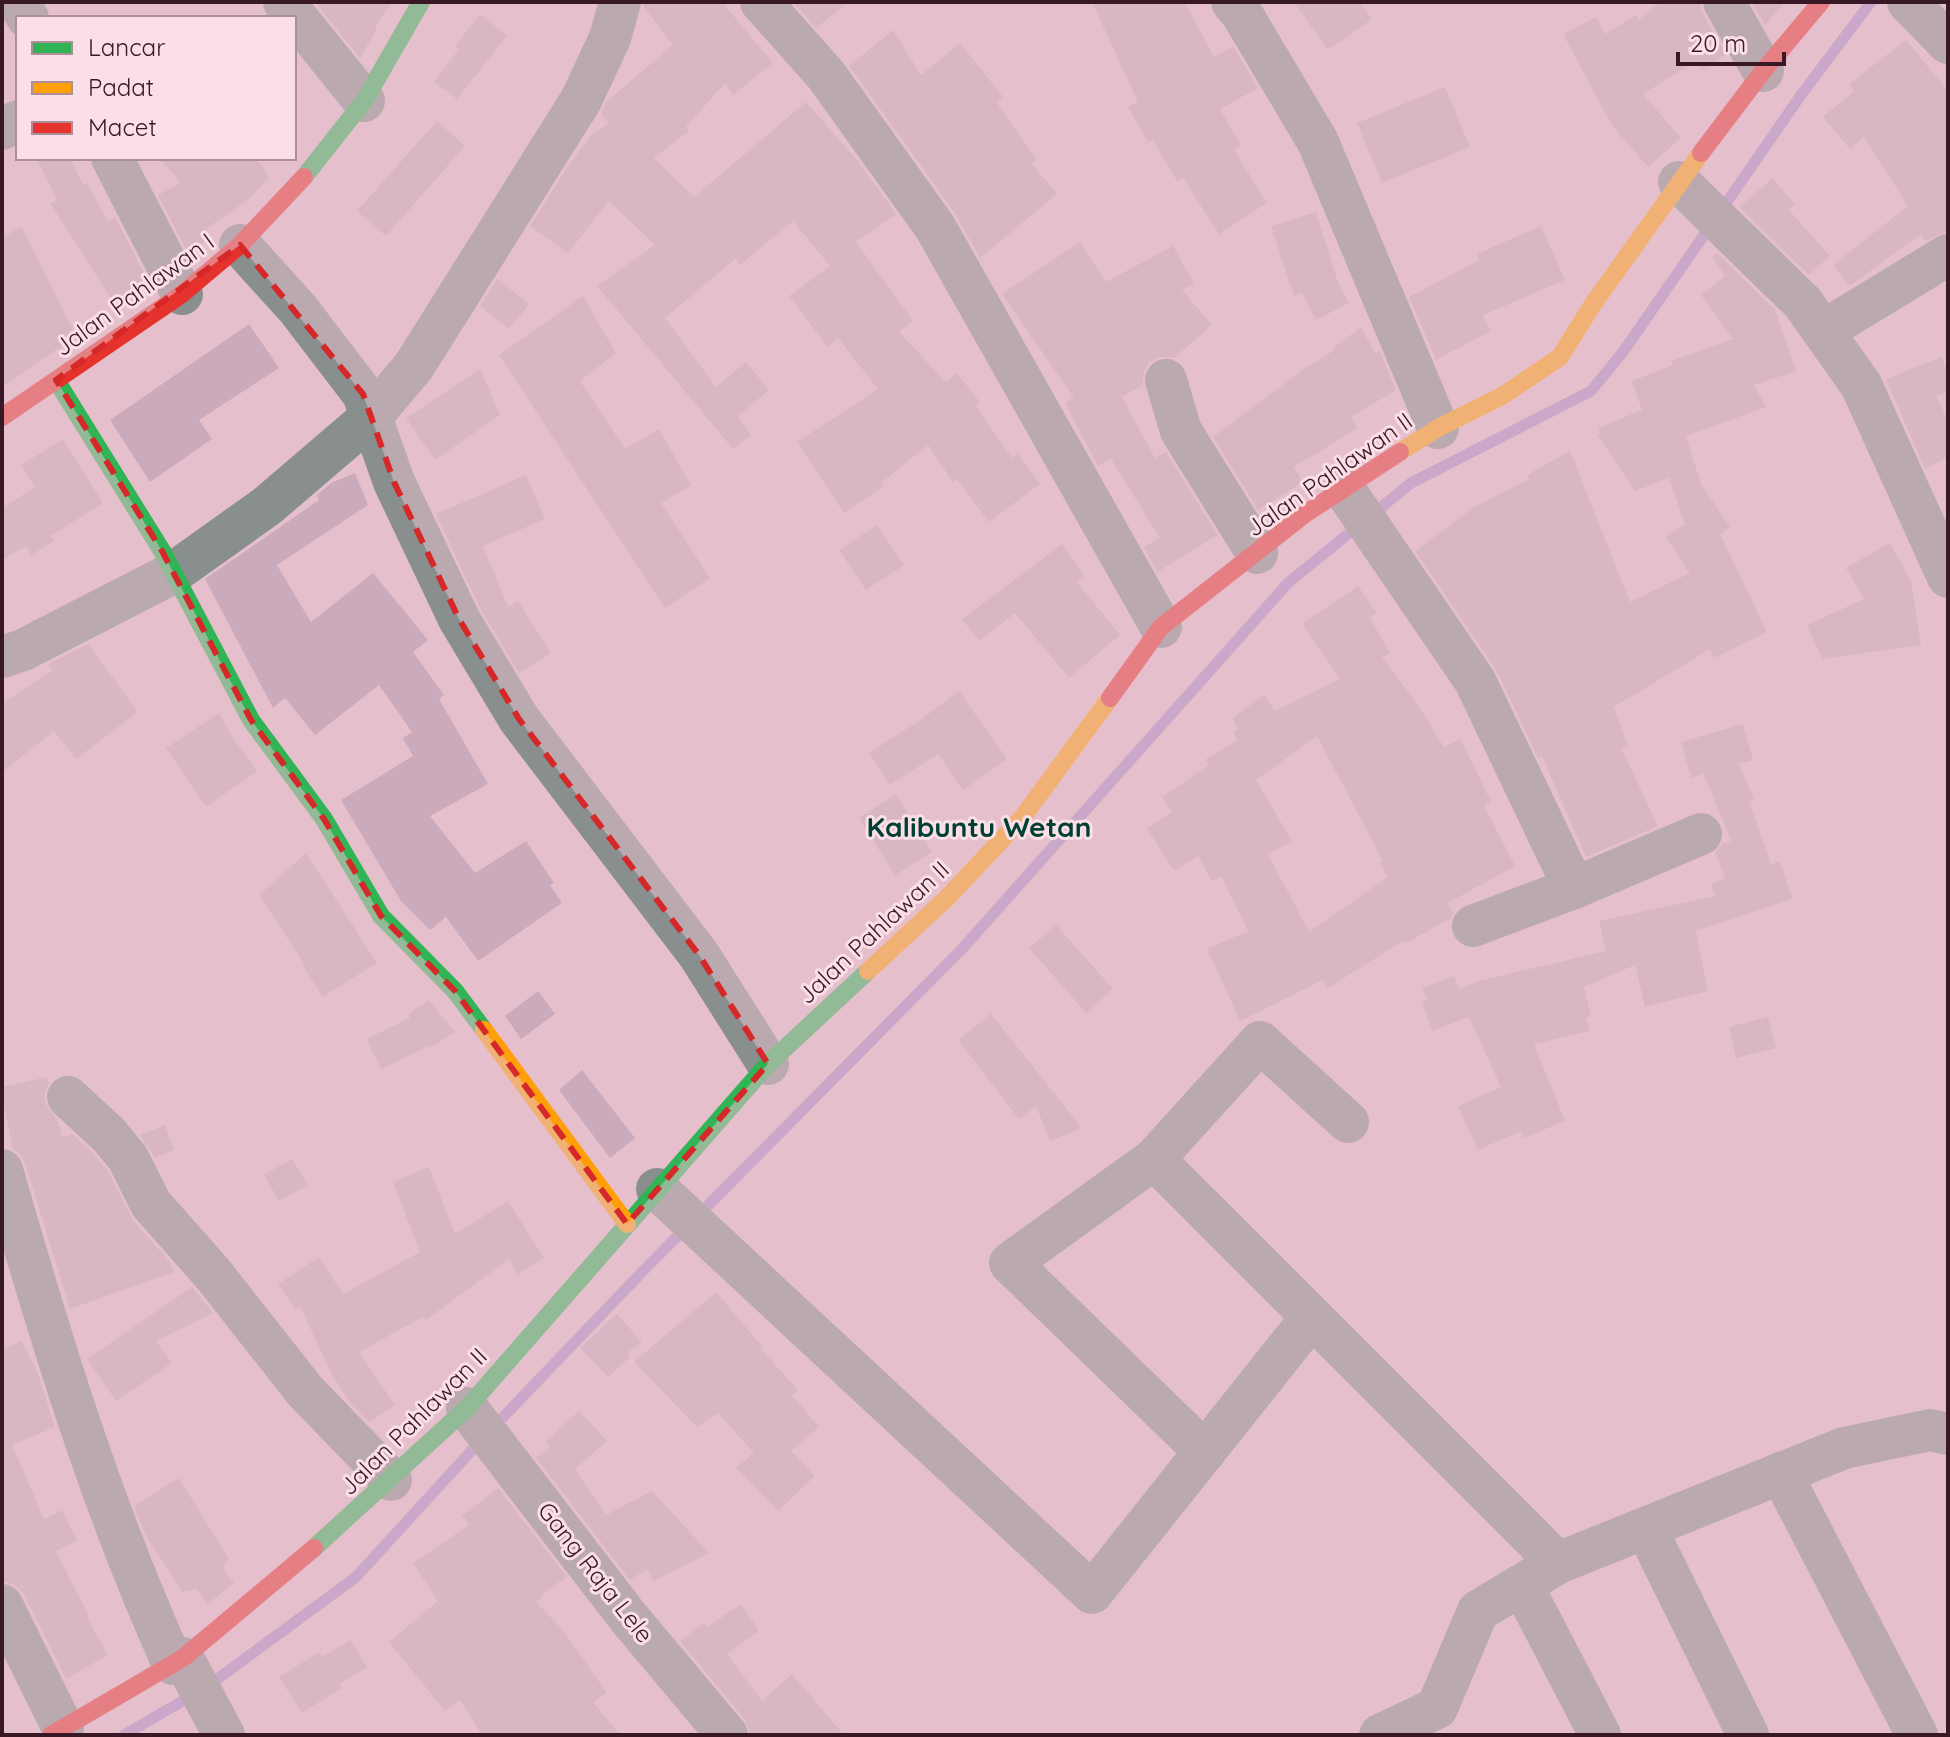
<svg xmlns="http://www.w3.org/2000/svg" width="1950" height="1737" font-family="Quicksand,sans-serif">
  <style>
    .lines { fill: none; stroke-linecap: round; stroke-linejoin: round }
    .stream { stroke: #aa8dc6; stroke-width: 11 }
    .building { fill: #cbabbb; fill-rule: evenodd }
    .street { stroke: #888f8e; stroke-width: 42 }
    .fast { stroke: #30b455; stroke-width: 18 }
    .slow { stroke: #ff9f0a; stroke-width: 18 }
    .jam { stroke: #e5322d; stroke-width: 18 }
    .marked { fill: none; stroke: #d62828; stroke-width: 6; stroke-dasharray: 16 10; stroke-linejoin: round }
    .labels { text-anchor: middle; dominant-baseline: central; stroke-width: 6; stroke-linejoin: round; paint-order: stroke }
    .street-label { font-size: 24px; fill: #381824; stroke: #fadfe7 }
    .quarter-label { font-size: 28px; font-weight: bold; fill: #013f35; stroke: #fadfe7 }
  </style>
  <rect width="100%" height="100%" fill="#e6bfcc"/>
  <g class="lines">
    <g class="stream">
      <path d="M1373,514L1411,483L1591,391L1623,352L1801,95L1871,2"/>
      <path d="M208,1686L356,1577L484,1437L643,1271L962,949L1288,583L1359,525"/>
      <path d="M124,1735L193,1695"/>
    </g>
  </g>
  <g class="building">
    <path d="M315,2H392L375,27L377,29L360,58Z"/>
    <path d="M643,2H722L773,63L733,95L725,83L686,127L689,131L654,158L694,197L806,102L858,161L896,214L856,242L913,321L899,332L946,382L957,373L980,402L976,406L1012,458L1018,454L1040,484L989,522L957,479L953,482L928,445L881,483L883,487L844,513L797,442L878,389L838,338L828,347L789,296L830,266L793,221L739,266L736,258L665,318L716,387L746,362L769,390L738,416L751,435L733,449L597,286L655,245L609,201L568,253L530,226L568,166L592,134L609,123L601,114L606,102L673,45L643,6Z"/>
    <path d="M793,2H849L816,28Z"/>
    <path d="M1092,2H1185L1214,57L1233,46L1258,88L1220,109L1241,146L1234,150L1267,203L1219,234L1183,178L1177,181L1153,140L1148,142L1128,107L1138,102Z"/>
    <path d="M1294,2H1360L1372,19L1328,50Z"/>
    <path d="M1660,2H1700L1703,14L1726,54L1702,70L1696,61L1643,94L1681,138L1648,167L1611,124L1563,34L1596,17L1605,34L1636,15L1639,20Z"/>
    <path d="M1752,2H1785L1765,25Z"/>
    <path d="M480,14L507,36L457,99L434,82L459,49L455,46Z"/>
    <path d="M893,30L921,75L960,43L1004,98L997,103L1037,160L1032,164L1057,194L980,258L955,213L849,66Z"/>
    <path d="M1906,40L1948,91V231L1925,241L1921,234L1850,286L1833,265L1908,206L1864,137L1850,149L1823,117L1854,91L1849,84Z"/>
    <path d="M1445,87L1470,147L1382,183L1357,123Z"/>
    <path d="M437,121L465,146L386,236L357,211Z"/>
    <path d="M36,158H70L83,185L87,183L108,221L115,217L150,285L117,308L50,203L57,200Z"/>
    <path d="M160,158H256L269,177L249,199L206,229L211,237L189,255L158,195L181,183Z"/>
    <path d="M1773,178L1795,205L1789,210L1830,256L1809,275L1739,207Z"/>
    <path d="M1316,212L1338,282L1349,303L1316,320L1302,293L1294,296L1271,226Z"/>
    <path d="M1541,226L1565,280L1483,315L1491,331L1436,360L1409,297L1480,260L1477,254Z"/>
    <path d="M22,227L76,336L2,387V237Z"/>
    <path d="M1080,242L1106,282L1173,246L1194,284L1182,290L1212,325L1174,358L1160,357L1149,363L1143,374V385L1122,397L1155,458L1166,452L1218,535L1157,572L1144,547L1160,538L1111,459L1098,466L1065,403L1074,398L1002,294Z"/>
    <path d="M1717,253L1775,310L1796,371L1754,385L1766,407L1686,436L1701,484L1730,527L1720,534L1767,632L1714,658L1710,649L1614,707L1628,746L1621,748L1658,826L1586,857L1542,756L1538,758L1497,671L1415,551L1476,506L1529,479L1527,475L1570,451L1630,602L1690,573L1666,537L1685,524L1669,478L1635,491L1598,436L1601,434L1598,428L1642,410L1632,381L1673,365L1671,361L1733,339L1701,295L1725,276L1712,256Z"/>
    <path d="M497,279L529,304L509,329L480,306Z"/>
    <path d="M583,296L616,353L580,381L625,449L659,429L691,486L661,503L710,578L665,608L499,355Z"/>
    <path d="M249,324L279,368L199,420L212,439L150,482L110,420Z"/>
    <path d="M1361,327L1375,353L1379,350L1396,390L1351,417L1358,428L1294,467L1303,482L1258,510L1213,437L1304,369L1333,351L1332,349Z"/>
    <path d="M1941,357L1948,372V391L1936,396L1948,420V457L1925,469L1886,379Z"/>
    <path d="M480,369L500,415L435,460L406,418Z"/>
    <path d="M63,439L103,503L51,536L54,541L31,555L26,546L2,560V508L35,487L21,465Z"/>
    <path d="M355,473L368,505L277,565L311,622L373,573L428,640L413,652L444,695L439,699L488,784L430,816L475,873L526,841L554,883L550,885L562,903L478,961L446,917L430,930L401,901L341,800L413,756L403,738L412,732L379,685L315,735L285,698L273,708L205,579L319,500L317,495L331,483Z"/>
    <path d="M526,475L545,519L483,546L508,607L518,601L551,653L519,673L480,608L436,514Z"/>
    <path d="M877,525L904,565L866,590L839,550Z"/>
    <path d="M1890,543L1911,581L1921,645L1822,659L1807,625L1864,599L1846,568Z"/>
    <path d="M1062,544L1085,577L1077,582L1120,635L1069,678L1015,613L979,641L962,619Z"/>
    <path d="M1358,586L1377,613L1370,618L1390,653L1382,657L1416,702L1444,747L1461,739L1491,802L1484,805L1515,866L1448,903L1453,913L1451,918L1405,944L1403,941L1328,988L1323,980L1240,1021L1207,949L1248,931L1221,876L1212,881L1198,856L1174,871L1147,828L1172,812L1162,797L1209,765L1206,759L1238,740L1233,732L1238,729L1232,718L1264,695L1275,711L1340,679L1302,624ZM1317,736L1383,861L1380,863L1388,877L1309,932L1268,854L1292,841L1256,780Z"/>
    <path d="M88,644L138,712L76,759L54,731L2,772V704L53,670L48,664Z"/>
    <path d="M959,691L1007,759L963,790L938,754L890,785L869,753L916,723Z"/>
    <path d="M219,713L231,735L257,771L206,807L166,748Z"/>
    <path d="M1743,724L1753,760L1739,764L1754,799L1749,801L1771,864L1780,861L1792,899L1696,931L1708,991L1645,1007L1635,965L1584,987L1591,1016L1586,1018L1590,1031L1534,1044L1565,1121L1524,1138L1521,1131L1478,1150L1458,1106L1501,1087L1469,1017L1432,1031L1422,1002L1427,1000L1422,988L1454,976L1459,989L1478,981L1606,951L1599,921L1715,896L1711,884L1725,879L1715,852L1722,844L1731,841L1704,774L1691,778L1681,742Z"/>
    <path d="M896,794L932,852L895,875L859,818Z"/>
    <path d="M306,853L377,963L323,997L303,966L305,965L259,895Z"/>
    <path d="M1056,925L1113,989L1086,1013L1029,948Z"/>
    <path d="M538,991L555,1014L521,1039L505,1016Z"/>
    <path d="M429,1000L455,1032L430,1048L429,1046L381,1069L366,1039L410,1018L408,1014Z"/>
    <path d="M991,1014L1023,1054L1082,1128L1050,1141L1036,1106L1019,1119L958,1040Z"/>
    <path d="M1768,1017L1776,1048L1736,1058L1729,1027Z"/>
    <path d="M582,1070L635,1138L610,1158L559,1090Z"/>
    <path d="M47,1077L49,1083L45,1092V1103L58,1121L62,1137L73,1135L92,1152L108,1171L133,1220L169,1261L174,1272L70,1309L25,1163L19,1153L13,1150L2,1096V1087Z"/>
    <path d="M165,1125L174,1150L155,1158L140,1135Z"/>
    <path d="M292,1159L308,1185L279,1201L264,1175Z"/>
    <path d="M429,1167L455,1234L508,1201L544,1258L518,1274L509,1259L426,1320L423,1317L359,1352L395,1405L369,1422L352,1405L332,1375L300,1306L295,1309L278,1284L319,1257L343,1294L420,1252L393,1182Z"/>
    <path d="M192,1287L213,1313L156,1341L172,1363L116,1401L87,1359Z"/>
    <path d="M716,1292L762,1346L760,1348L798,1390L792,1395L819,1427L791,1451L815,1476L778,1511L736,1468L754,1453L718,1413L697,1427L634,1362Z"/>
    <path d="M617,1314L642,1342L628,1352L630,1357L608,1377L580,1348Z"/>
    <path d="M21,1340L37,1371L55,1427L12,1445L44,1519L62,1510L77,1541L56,1551L89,1616L87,1618L108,1655L66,1679L24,1594L15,1585L2,1581V1351Z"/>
    <path d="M579,1411L607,1441L575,1469L606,1515L652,1491L709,1553L653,1581L647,1569L630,1580L536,1458L550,1447L545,1442Z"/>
    <path d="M179,1478L229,1559L222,1568L234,1583L208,1604L197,1589L182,1592L144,1532L134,1506Z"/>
    <path d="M498,1488L567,1577L543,1593L544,1595L536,1602L563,1630L607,1693L593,1702L620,1735H482L460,1700L445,1711L389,1642L438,1601L413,1563L469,1525L462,1516Z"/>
    <path d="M741,1604L759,1631L727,1654L762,1701L792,1674L844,1735H750L745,1720L680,1641L704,1623L707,1627Z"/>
    <path d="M350,1640L367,1667L339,1684L342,1688L302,1713L279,1677L319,1652L322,1657Z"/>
  </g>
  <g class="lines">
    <g class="street">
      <path d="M17,2L28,18"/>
      <path d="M284,2L364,101"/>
      <path d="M761,2L826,75L935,227L1161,627"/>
      <path d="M1232,2L1242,14L1318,142L1438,428"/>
      <path d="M1724,2L1763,71"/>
      <path d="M1908,2L1948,43"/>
      <path d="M2,129L18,121"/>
      <path d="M112,158L182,294"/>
      <path d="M1679,182L1803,303L1861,385L1948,577"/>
      <path d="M240,245L298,309L363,394L394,482L459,619L519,719L699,955L768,1064"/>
      <path d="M1823,331L1948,255"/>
      <path d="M1166,380L1181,431L1257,553"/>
      <path d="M1344,489L1475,681L1574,888"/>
      <path d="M2,657L23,650L173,573L267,506L371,417L414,366L581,100L610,38L620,2"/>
      <path d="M1473,926L1574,888L1701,834"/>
      <path d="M68,1097L109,1135L128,1158L151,1204L213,1274L305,1391L391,1480"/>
      <path d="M1154,1159L1558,1563"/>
      <path d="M2,1170C50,1337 101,1505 173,1664"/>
      <path d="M657,1189L1092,1593L1311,1318"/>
      <path d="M467,1408L628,1617L727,1735"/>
      <path d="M1205,1452L1010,1263L1154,1159L1260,1042L1348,1122"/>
      <path d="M1781,1473L1917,1735"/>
      <path d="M1646,1528L1748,1735"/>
      <path d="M1522,1585L1600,1735"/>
      <path d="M2,1605L63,1728"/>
      <path d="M183,1658L224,1735"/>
      <path d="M1380,1735L1437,1708L1478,1611L1558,1563L1844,1448L1930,1430L1948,1434"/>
    </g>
    <g class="fast">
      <path d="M304,177L364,101L421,2"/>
      <path d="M56,380L162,551L251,720L324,819L381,916L455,991L484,1030"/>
      <path d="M314,1548L467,1408L768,1064L868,971"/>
    </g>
    <g class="slow">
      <path d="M1400,452L1438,428L1502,396L1560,357L1593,304L1701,153"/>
      <path d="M868,971L948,897L1022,818L1110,698"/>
      <path d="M484,1030L627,1224"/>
    </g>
    <g class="jam">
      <path d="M1701,153L1763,71L1821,2"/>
      <path d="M2,417L182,294L240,245L304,177"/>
      <path d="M1110,698L1161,627L1305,514L1400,452"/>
      <path d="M51,1735L183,1658L314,1548"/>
    </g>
  </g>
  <path d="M0 0H1950V1737H0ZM240,245L363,394L394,482L459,619L519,719L699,955L768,1064L627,1224L455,991L381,916L324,819L251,720L162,551L56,380Z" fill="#e6bfcc" fill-opacity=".55" fill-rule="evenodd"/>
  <path class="marked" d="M240,245L363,394L394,482L459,619L519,719L699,955L768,1064L627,1224L455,991L381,916L324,819L251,720L162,551L56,380Z"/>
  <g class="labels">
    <g class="street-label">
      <text transform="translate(134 294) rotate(-36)">Jalan Pahlawan I</text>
      <text transform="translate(1329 474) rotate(-35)">Jalan Pahlawan II</text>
      <text transform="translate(873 932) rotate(-43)">Jalan Pahlawan II</text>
      <text transform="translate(413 1421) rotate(-45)">Jalan Pahlawan II</text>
      <text transform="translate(596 1572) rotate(52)">Gang Raja Lele</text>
    </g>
    <g class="quarter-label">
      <text x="979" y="826">Kalibuntu Wetan</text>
    </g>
  </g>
  <rect width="1950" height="1737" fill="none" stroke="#381824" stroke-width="8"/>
  <rect x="16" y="16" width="280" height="144" fill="#fadfe7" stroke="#ac8f99" stroke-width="2"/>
  <rect x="32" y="42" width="40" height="12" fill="#30b455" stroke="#ac8f99" stroke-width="2"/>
  <text x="88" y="56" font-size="24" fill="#381824">Lancar</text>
  <rect x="32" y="82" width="40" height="12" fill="#ff9f0a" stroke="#ac8f99" stroke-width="2"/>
  <text x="88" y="96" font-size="24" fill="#381824">Padat</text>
  <rect x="32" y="122" width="40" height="12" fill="#e5322d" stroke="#ac8f99" stroke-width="2"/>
  <text x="88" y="136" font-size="24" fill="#381824">Macet</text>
  <path d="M1678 52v12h106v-12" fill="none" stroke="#381824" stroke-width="4"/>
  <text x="1690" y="52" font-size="24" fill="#381824" stroke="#fadfe7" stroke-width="6" paint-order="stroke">20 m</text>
</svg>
